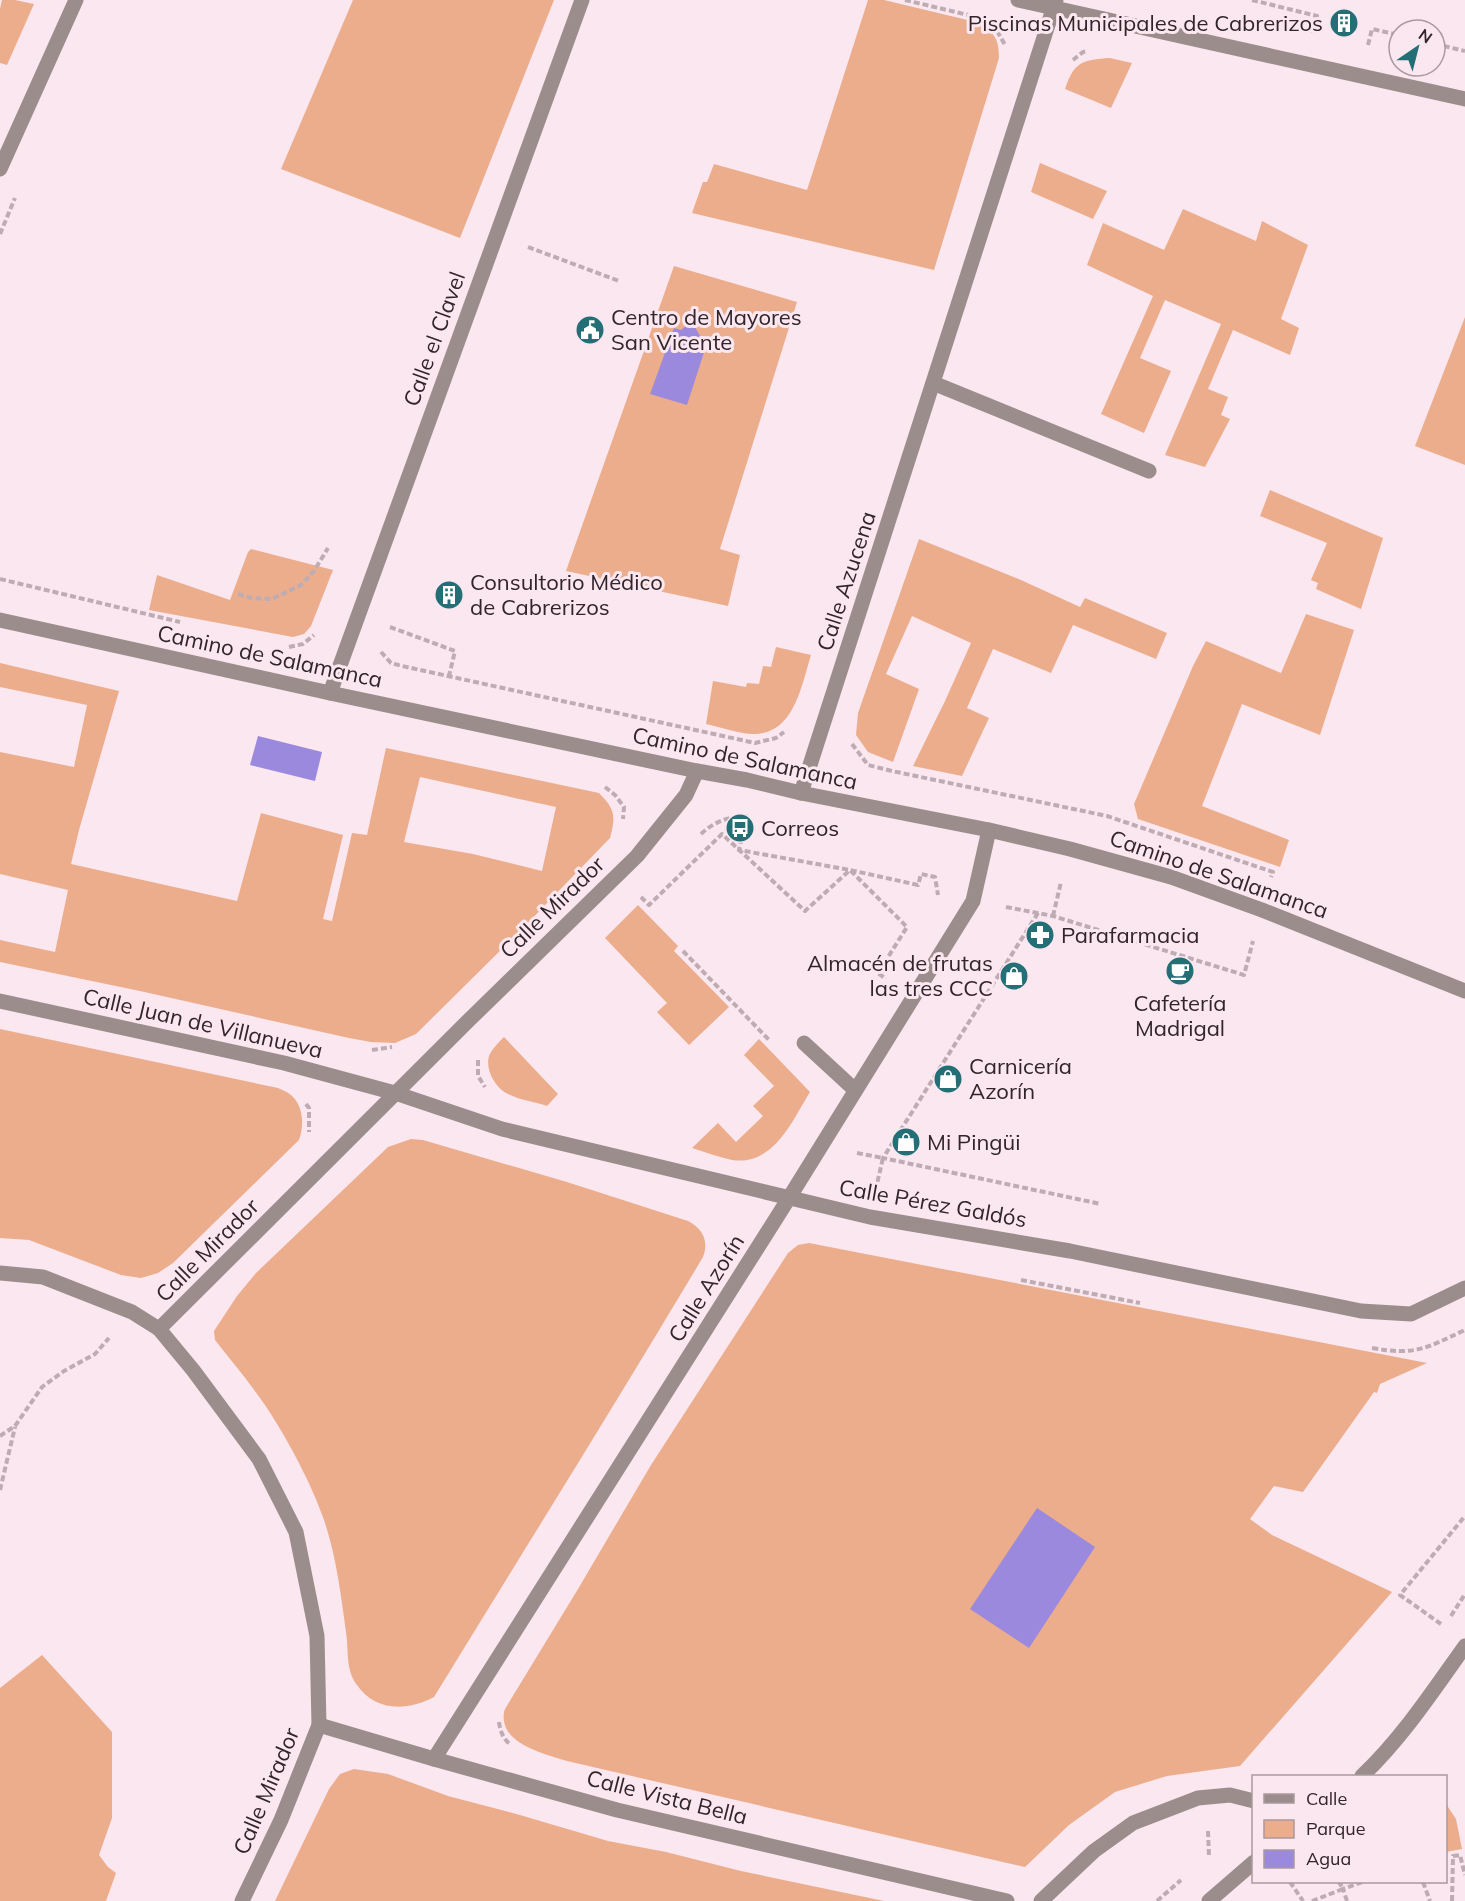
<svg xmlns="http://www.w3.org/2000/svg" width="1465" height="1901" font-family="Mulish,sans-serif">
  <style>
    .green { fill: #ecad8c; fill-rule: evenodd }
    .water { fill: #9b89dd }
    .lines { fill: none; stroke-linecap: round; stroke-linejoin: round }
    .path { stroke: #beacb3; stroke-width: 4; stroke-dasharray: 6 3; stroke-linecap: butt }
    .minor { stroke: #9c8d8d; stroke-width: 15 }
    .labels { text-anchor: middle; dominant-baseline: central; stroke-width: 6; stroke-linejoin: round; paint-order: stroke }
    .poi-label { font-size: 22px; fill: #31252a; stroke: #fbe7ef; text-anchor: start }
    .street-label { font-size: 22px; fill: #31252a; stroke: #fbe7ef }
  </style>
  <rect width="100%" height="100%" fill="#fbe7ef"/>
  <g class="green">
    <path d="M2,0H15L34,4L7,65L0,63V9Z"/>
    <path d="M353,0H554L460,238L281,169Z"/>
    <path d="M868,0H884L980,23C995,34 999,39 999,58L934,270L692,213L703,182H707L714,164L807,190Z"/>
    <path d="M1110,58L1132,63L1111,108L1065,89C1074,61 1083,60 1110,58Z"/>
    <path d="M1040,163L1107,191L1093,219L1031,192Z"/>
    <path d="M1183,209L1256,241L1262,221L1308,245L1281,319L1299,328L1290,355L1233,330L1208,389L1228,397L1221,415L1230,419L1205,467L1165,455L1221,324L1165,300L1140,358L1171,371L1144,433L1101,414L1153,296L1087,265L1103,223L1164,250Z"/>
    <path d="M674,266L797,302L720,549L740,555L728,606L566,571Z"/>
    <path d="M1465,317V465L1415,446Z"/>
    <path d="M1270,490L1383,538L1361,609L1316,589L1318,583L1311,580L1327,543L1260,516Z"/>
    <path d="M919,539L1021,580L1080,607L1085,598L1167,633L1156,659L1073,625L1051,673L993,649L967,708L989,718L962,776L913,766L945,701L971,643L912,616L886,674L919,689L893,762L868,752L856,735L858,713Z"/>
    <path d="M251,549L333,570L311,626L304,634L293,637L149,610L157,575L230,600L248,552Z"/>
    <path d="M1306,614L1354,630L1320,735L1242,704L1202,806L1289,840L1280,867L1138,819L1134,804L1193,666L1206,641L1281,673Z"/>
    <path d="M776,647L811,655C801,687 794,735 752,734C737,733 720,727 706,724L713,681L746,687L747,683L759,684L763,666L771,667Z"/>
    <path d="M0,663L119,691L79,830L71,864L237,901L261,813L343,835L323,919L332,921L352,833L367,835L386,748L599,793C615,809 616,816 610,838L521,930L416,1034L395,1043L371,1042L349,1038L140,991L0,962V940L55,952L68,890L0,874V752L74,767L87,705L0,687ZM420,777L556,807L542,871L473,854L404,842Z"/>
    <path d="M638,905L678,946L674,951L729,1007L689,1045L657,1012L667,1003L605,938Z"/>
    <path d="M0,1029L278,1088C282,1090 288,1092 291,1095C304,1106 304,1126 299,1140L173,1263L158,1273L141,1278L121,1275L29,1240L0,1238Z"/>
    <path d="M504,1037L558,1094L547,1106C535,1102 518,1100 506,1093C495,1087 485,1069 489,1056C492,1049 498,1043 504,1037Z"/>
    <path d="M759,1039L810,1092C792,1121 774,1166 732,1160C719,1157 705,1152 692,1148L718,1123L736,1142L763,1116L753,1106L774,1086L744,1055Z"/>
    <path d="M411,1139L423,1140L567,1182L688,1221C703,1229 709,1241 703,1257C615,1405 524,1550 434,1697C408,1711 375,1712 357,1685C345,1669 349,1650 346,1632C341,1595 336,1555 324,1520C311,1482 283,1430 260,1398C246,1378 230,1359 215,1340L214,1331L237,1296L256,1273L388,1147Z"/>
    <path d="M809,1243L1427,1363L1380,1384L1377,1393L1374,1392L1303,1492L1274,1486L1250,1519L1272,1535L1392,1592L1240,1766L1167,1776L1115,1792L1069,1825L1025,1867L567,1761C545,1754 499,1744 504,1712C505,1708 509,1703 511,1699L578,1589L651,1465L788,1253L798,1245Z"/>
    <path d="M42,1655L112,1732V1818L99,1855L108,1867L116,1873L106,1901H0V1688Z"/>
    <path d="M354,1769L388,1774L448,1796L520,1815L608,1841L666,1852L741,1871L884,1901H275L329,1789L340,1774Z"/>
    <path d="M1446,1804L1456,1819L1462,1849L1446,1852Z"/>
  </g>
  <g class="water">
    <path d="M687,325L695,327L700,336L708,340L687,405L650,394L674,328L681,330Z"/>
    <path d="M258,736L322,752L315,781L250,765Z"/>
    <path d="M1037,1508L1095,1547L1029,1648L970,1609Z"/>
  </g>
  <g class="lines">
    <g class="path">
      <path d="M905,0L981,18L996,29L1005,45"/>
      <path d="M1252,0L1317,16L1313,33"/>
      <path d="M1435,44L1465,51"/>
      <path d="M1368,45L1372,29L1399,35"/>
      <path d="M1073,60L1083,52L1087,51"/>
      <path d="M0,234L15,198"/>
      <path d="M528,247L619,281"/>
      <path d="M0,579L180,622"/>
      <path d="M238,594L251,598L272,599L301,585L314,571L328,548"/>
      <path d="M390,627L455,651L449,676"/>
      <path d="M289,647L303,644L314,635"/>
      <path d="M381,652L391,663L402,666L755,743L776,738L784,732"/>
      <path d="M852,744L868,765L892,771L1107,816L1273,872L1271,877"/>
      <path d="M605,787L615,795L624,807L623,819"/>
      <path d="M701,834C715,821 728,817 746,816L739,850L850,870L907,927L878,973L886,979"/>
      <path d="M641,897L649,905L722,834L805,911L850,870L918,885L921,874L935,877L938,895"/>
      <path d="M1006,907L1053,916L1244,975L1253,941"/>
      <path d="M1038,913L883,1158L1101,1204"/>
      <path d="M1053,916L1061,882"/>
      <path d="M683,951L770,1041"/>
      <path d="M372,1050L392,1047"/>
      <path d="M478,1060V1076L485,1087"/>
      <path d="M306,1104L309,1108V1132"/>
      <path d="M857,1153L883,1158L877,1184"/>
      <path d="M1021,1280L1140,1303"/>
      <path d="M1372,1348C1416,1356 1426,1348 1465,1330"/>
      <path d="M0,1436L15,1426L42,1387L64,1371L95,1354L109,1338"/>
      <path d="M0,1490L15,1427"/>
      <path d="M1451,1616L1465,1594"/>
      <path d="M1441,1624L1400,1595L1465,1516"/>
      <path d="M499,1722C500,1730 503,1739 510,1744"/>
      <path d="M1208,1831L1209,1856"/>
      <path d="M1290,1882L1303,1901"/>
      <path d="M1423,1882L1430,1901"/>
      <path d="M1157,1901L1181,1880"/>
      <path d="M1312,1901L1343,1889L1339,1882"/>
      <path d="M1347,1901L1343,1889L1362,1882"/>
      <path d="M1452,1901L1453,1856L1460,1855L1465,1875"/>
    </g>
    <g class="minor">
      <path d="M1018,0L1465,99"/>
      <path d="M0,169L76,0"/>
      <path d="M933,383L1149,471"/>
      <path d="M0,620L330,693L697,771L747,780L801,793L989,830L1070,849L1171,877L1262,910L1465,991"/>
      <path d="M330,693L582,0"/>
      <path d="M801,793L1056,0"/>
      <path d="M0,1001L284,1063L395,1093L502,1129L870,1217L1070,1251L1361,1311L1411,1314L1465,1288"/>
      <path d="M804,1043L855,1090"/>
      <path d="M0,1273L43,1277L132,1312L159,1329L193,1370L259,1459L296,1532L317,1636L319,1725L281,1820L242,1901"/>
      <path d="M159,1329L469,1020L637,856L686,795L697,771"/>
      <path d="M319,1725L434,1759L617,1810L1007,1901"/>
      <path d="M434,1759L789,1198L973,901L989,830"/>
      <path d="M1362,1776C1402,1738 1433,1691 1465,1646"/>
      <path d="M1041,1901L1094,1851L1133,1823L1198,1798L1230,1795L1254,1801"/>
      <path d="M1209,1901L1254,1862"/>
    </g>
  </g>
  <defs>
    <g id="building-disc" transform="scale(1.5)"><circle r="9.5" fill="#246e76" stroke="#fbe7ef"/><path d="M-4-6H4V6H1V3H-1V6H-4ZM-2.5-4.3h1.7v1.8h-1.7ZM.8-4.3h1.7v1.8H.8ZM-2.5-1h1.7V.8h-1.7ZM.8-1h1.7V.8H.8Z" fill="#fff"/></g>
    <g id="civic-disc" transform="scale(1.5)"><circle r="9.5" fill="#246e76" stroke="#fbe7ef"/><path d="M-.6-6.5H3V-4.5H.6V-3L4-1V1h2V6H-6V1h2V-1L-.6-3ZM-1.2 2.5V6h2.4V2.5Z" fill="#fff"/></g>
    <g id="bus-disc" transform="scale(1.5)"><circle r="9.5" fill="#246e76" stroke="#fbe7ef"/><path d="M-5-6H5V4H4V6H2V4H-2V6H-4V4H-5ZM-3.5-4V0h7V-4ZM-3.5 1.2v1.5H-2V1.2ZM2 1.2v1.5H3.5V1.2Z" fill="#fff"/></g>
    <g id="pharmacy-disc" transform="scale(1.5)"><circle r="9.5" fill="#246e76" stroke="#fbe7ef"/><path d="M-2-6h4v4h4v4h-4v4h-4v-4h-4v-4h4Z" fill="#fff"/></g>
    <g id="cafe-disc" transform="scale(1.5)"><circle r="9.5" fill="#246e76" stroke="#fbe7ef"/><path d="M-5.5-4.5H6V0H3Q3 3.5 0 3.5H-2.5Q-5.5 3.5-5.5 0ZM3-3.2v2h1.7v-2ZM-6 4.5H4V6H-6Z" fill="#fff"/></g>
    <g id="shop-disc" transform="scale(1.5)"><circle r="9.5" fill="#246e76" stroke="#fbe7ef"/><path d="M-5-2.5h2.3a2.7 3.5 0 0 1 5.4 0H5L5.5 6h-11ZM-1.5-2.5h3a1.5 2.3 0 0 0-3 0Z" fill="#fff"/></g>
  </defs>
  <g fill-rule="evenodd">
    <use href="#building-disc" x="1344" y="23"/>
    <use href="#civic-disc" x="590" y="330"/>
    <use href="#building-disc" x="449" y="595"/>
    <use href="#bus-disc" x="740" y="828"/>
    <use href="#pharmacy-disc" x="1040" y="935"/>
    <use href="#cafe-disc" x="1180" y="971"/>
    <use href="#shop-disc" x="1014" y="976"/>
    <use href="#shop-disc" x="948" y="1079"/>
    <use href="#shop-disc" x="906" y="1142"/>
  </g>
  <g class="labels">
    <g class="poi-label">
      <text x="1323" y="23" text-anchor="end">Piscinas Municipales de Cabrerizos</text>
      <text x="611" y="317">Centro de Mayores<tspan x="611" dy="25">San Vicente</tspan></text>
      <text x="470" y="582">Consultorio Médico<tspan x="470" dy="25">de Cabrerizos</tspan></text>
      <text x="761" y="828">Correos</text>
      <text x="1061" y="935">Parafarmacia</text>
      <text x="993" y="963" text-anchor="end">Almacén de frutas<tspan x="993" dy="25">las tres CCC</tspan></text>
      <text x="1180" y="1003" text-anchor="middle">Cafetería<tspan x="1180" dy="25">Madrigal</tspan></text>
      <text x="969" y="1066">Carnicería<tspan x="969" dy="25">Azorín</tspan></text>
      <text x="927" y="1142">Mi Pingüi</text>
    </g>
    <g class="street-label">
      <text transform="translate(434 339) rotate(-70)">Calle el Clavel</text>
      <text transform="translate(846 581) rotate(-72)">Calle Azucena</text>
      <text transform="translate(270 656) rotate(12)">Camino de Salamanca</text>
      <text transform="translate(745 758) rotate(12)">Camino de Salamanca</text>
      <text transform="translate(1219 874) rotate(19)">Camino de Salamanca</text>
      <text transform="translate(552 907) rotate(-44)">Calle Mirador</text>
      <text transform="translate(203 1023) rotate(13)">Calle Juan de Villanueva</text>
      <text transform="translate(933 1203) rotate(10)">Calle Pérez Galdós</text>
      <text transform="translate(207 1250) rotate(-45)">Calle Mirador</text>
      <text transform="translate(706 1288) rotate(-58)">Calle Azorín</text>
      <text transform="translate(266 1791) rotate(-67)">Calle Mirador</text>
      <text transform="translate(667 1797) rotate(14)">Calle Vista Bella</text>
    </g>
  </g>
  <rect x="1252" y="1775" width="195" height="108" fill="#fbe7ef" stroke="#aa99a0" stroke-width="1.5"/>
  <rect x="1264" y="1794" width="30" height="9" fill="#9c8d8d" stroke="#aa99a0" stroke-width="1.5"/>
  <text x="1306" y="1805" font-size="18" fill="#31252a">Calle</text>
  <rect x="1264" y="1820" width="30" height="18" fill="#ecad8c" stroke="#aa99a0" stroke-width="1.5"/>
  <text x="1306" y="1835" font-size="18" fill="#31252a">Parque</text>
  <rect x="1264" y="1850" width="30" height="18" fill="#9b89dd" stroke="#aa99a0" stroke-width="1.5"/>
  <text x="1306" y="1865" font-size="18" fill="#31252a">Agua</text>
  <g transform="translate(1417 48) rotate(35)"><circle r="28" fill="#fbe7ef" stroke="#aa99a0" stroke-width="1.5"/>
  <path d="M0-4.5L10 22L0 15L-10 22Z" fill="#246e76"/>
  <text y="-9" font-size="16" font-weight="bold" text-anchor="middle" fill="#31252a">N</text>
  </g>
</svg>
